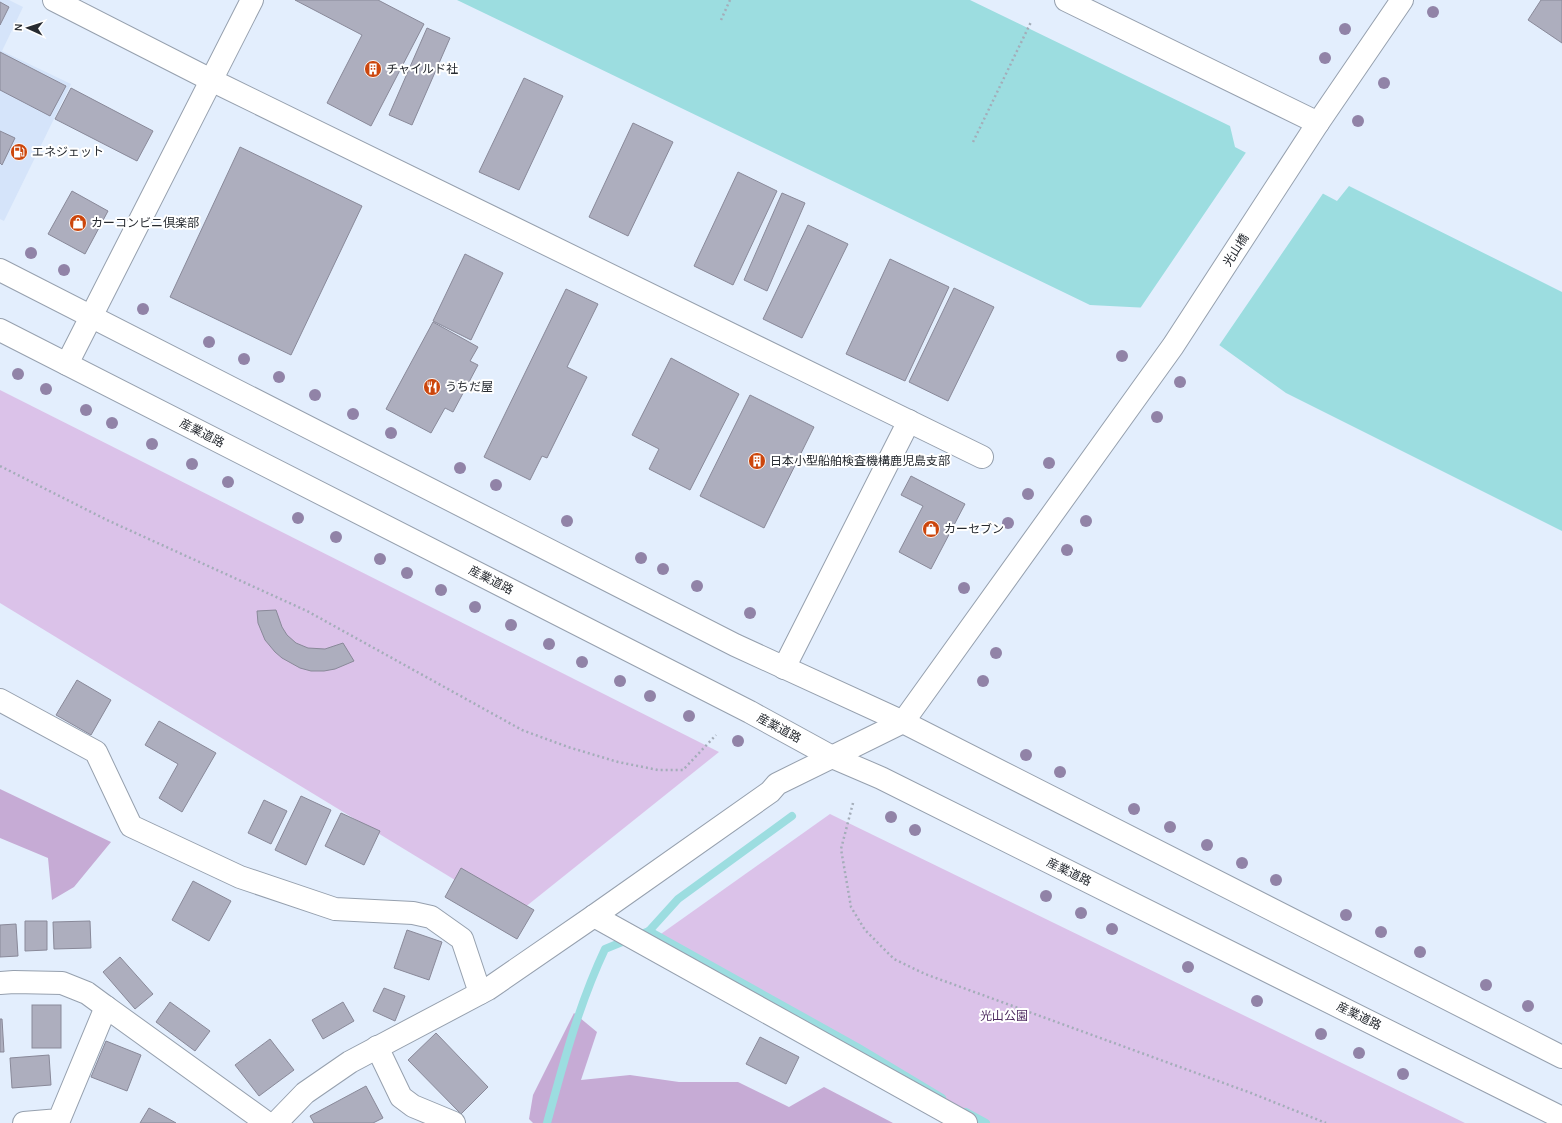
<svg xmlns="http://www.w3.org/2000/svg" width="1562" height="1123" font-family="Karla,'Noto Sans JP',sans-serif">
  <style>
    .built { fill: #d5e4fa }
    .green { fill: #dbc2e9 }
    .forest { fill: #c6abd5 }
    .water { fill: #9cdde0 }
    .pier { fill: #e3eefd }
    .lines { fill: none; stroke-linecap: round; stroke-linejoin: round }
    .stream { stroke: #9cdde0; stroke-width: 8 }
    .building { fill: #adaebe; stroke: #898999 }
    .minor-casing { stroke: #96a0ae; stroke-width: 24 }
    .major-casing { stroke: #96a0ae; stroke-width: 24 }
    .path { stroke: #a4adb9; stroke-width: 2.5; stroke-dasharray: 2 3; stroke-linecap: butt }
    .minor { stroke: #fff; stroke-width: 22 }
    .major { stroke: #fff; stroke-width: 22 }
    .tree { fill: #9183a7 }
    .labels { text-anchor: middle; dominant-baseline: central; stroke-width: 4; stroke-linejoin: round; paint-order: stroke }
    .poi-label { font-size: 12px; fill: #272b31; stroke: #fff; text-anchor: start }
    .street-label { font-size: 12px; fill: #272b31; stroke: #fff }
    .park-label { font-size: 12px; fill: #4e2b60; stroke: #fff }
  </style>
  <rect width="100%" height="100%" fill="#e3eefd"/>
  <path class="built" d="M0,0H9L23,7L2,51L71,84L4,221L0,219Z"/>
  <g class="green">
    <path d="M0,390L719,752L514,916L0,603Z"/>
    <path d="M830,814L1465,1123H976L658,936Z"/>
  </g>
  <g class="forest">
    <path d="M0,789L111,842L74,887L52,900L48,858L0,838Z"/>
    <path d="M574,1013L597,1032L581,1080L630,1075L679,1082H738L789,1107L824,1087L893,1123H533L529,1119L533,1095Z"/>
  </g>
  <path class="water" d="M457,0H970L1230,126L1235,147L1337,201L1349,186L1562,292V531L1286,393L1169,309L1090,305Z"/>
  <path class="pier" d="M1247,151L1324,192L1218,347L1169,311L1139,310Z"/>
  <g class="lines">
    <g class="stream">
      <path d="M649,931L857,1047L942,1098"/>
      <path d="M966,1112L986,1123"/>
      <path d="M547,1123C563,1064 579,1004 605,949L649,931L678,899L792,816"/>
    </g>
  </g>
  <g class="building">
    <path d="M295,0H378L424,24L371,126L327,103L362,35Z"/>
    <path d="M1541,0H1562V43L1528,20Z"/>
    <path d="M0,2L9,7L0,25Z"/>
    <path d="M427,28L450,38L412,125L389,115Z"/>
    <path d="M0,52L66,86L50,116L0,90Z"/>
    <path d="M524,78L563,96L519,190L479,172Z"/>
    <path d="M71,88L153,131L137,161L55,119Z"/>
    <path d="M633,123L673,142L628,236L589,217Z"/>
    <path d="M0,131L15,138L2,165L0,163Z"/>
    <path d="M240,147L362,206L291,355L170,297Z"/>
    <path d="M738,172L777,191L733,285L694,266Z"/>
    <path d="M72,191L108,211L85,254L48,234Z"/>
    <path d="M782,193L805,203L767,291L744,280Z"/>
    <path d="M808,225L848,244L802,338L763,319Z"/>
    <path d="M465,254L503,273L471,340L433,321Z"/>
    <path d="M890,259L949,287L905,381L846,354Z"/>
    <path d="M954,288L994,307L948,401L909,382Z"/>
    <path d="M566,289L598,304L567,367L587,377L547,458L542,456L530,480L484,457Z"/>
    <path d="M433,322L478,347L470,361L478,365L453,412L445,408L431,433L386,409Z"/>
    <path d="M671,358L739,394L690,490L649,469L659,449L632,435Z"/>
    <path d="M750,395L814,427L764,528L700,496Z"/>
    <path d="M911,476L965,504L931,569L899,552L923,506L901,495Z"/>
    <path d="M276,610L282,627L287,635L296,643L308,648L325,649L343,643L354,661L335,669L324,671H311L300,668L282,658L275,652L265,640L258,623L257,611Z"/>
    <path d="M77,680L111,700L91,735L56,715Z"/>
    <path d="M159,721L216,753L182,812L159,798L178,764L145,745Z"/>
    <path d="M301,796L331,810L306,865L275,850Z"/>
    <path d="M264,800L287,811L271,844L248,833Z"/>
    <path d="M341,813L380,831L364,865L325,846Z"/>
    <path d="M461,868L534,910L517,939L445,897Z"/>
    <path d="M193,881L231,901L209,941L172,920Z"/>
    <path d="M25,921H47V950L25,951Z"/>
    <path d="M90,921L91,948L54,949L53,922Z"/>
    <path d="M16,924L18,956L0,957V925Z"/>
    <path d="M407,930L442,942L429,980L394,968Z"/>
    <path d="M120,957L153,994L135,1009L103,972Z"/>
    <path d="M384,988L405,996L395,1021L373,1011Z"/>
    <path d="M170,1002L210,1031L195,1051L156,1022Z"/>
    <path d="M343,1002L354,1021L323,1039L312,1020Z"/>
    <rect x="32" y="1005" width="29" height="43"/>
    <path d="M0,1019H2L4,1052H0Z"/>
    <path d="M436,1033L488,1087L461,1114L408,1060Z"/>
    <path d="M760,1037L799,1057L786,1084L746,1064Z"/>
    <path d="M270,1039L294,1070L259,1096L235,1065Z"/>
    <path d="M106,1041L141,1055L127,1091L91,1077Z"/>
    <path d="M49,1055L51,1085L12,1088L10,1058Z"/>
    <path d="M366,1086L383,1118L373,1123H314L310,1116Z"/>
    <path d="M149,1108L176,1123H140Z"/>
  </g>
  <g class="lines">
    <g class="minor-casing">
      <g id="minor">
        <path d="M54,0L211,80L982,457"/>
        <path d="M1066,0L1318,123"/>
        <path d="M67,364L252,0"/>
        <path d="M784,668L909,421"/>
        <path d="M0,700L96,752L131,826L240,877L335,909L413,913L431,917L462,939L480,993"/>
        <path d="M594,916L966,1123"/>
        <path d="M0,983L14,982L62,983L87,993L106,1007"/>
        <path d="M377,1047L401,1097L413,1106L454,1123"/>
        <path d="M24,1123L59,1120L106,1007L267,1123"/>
        <path d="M276,1123L305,1093L350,1062L488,989L594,916L770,792L777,784L903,722L1173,346L1318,123L1402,0"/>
      </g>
    </g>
    <g class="major-casing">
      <g id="major">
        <path d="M0,270L735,645L903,722L1562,1057"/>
        <path d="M0,330L750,712L832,757L881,778L1562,1118"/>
      </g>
    </g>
    <g class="path">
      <path d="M721,20L730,0"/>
      <path d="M973,142L1031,22"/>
      <path d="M0,466L107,520L307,611L522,730L568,747L618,762L658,770H683L716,735"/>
      <path d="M853,803L841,849L851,907L865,930L894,959L925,974L1251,1093L1326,1123"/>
    </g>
    <use href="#minor" class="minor"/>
    <use href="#major" class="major"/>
  </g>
  <g class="tree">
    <circle cx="1433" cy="12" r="6"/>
    <circle cx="1345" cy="29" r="6"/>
    <circle cx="1325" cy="58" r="6"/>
    <circle cx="1384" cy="83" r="6"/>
    <circle cx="1358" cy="121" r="6"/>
    <circle cx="31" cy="253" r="6"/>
    <circle cx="64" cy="270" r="6"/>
    <circle cx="143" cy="309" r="6"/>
    <circle cx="209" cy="342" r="6"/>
    <circle cx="1122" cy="356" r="6"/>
    <circle cx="244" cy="359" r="6"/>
    <circle cx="18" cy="374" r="6"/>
    <circle cx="279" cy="377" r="6"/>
    <circle cx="1180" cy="382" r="6"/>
    <circle cx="46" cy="389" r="6"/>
    <circle cx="315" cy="395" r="6"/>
    <circle cx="86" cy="410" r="6"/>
    <circle cx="353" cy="414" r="6"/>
    <circle cx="1157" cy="417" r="6"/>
    <circle cx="112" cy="423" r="6"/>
    <circle cx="391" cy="433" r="6"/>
    <circle cx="152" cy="444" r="6"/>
    <circle cx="1049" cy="463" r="6"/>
    <circle cx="192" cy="464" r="6"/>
    <circle cx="460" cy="468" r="6"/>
    <circle cx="228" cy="482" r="6"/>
    <circle cx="496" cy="485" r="6"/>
    <circle cx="1028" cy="494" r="6"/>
    <circle cx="298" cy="518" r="6"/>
    <circle cx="567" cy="521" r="6"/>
    <circle cx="1086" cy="521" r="6"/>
    <circle cx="1008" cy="523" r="6"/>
    <circle cx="336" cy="537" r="6"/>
    <circle cx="1067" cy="550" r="6"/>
    <circle cx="641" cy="558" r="6"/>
    <circle cx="380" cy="559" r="6"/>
    <circle cx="663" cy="569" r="6"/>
    <circle cx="407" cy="573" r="6"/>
    <circle cx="697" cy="586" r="6"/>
    <circle cx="964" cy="588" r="6"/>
    <circle cx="441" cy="590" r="6"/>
    <circle cx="475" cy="607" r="6"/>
    <circle cx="750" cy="613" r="6"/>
    <circle cx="511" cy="625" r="6"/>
    <circle cx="549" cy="644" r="6"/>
    <circle cx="996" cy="653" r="6"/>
    <circle cx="582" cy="662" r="6"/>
    <circle cx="620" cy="681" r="6"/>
    <circle cx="983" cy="681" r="6"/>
    <circle cx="650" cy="696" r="6"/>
    <circle cx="689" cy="716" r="6"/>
    <circle cx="738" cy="741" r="6"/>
    <circle cx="1026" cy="755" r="6"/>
    <circle cx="1060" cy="772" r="6"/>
    <circle cx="1134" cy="809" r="6"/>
    <circle cx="891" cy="817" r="6"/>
    <circle cx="1170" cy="827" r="6"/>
    <circle cx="915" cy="830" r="6"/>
    <circle cx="1207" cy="845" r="6"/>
    <circle cx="1242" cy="863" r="6"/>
    <circle cx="1276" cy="880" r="6"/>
    <circle cx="1046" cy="896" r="6"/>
    <circle cx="1081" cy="913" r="6"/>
    <circle cx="1346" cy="915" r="6"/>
    <circle cx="1112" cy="929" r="6"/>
    <circle cx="1381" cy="932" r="6"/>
    <circle cx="1420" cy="952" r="6"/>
    <circle cx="1188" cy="967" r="6"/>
    <circle cx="1486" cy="985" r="6"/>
    <circle cx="1257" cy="1001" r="6"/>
    <circle cx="1528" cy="1006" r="6"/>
    <circle cx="1321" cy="1034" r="6"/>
    <circle cx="1359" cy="1053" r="6"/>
    <circle cx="1403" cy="1074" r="6"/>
  </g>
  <defs>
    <g id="building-disc" transform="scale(0.9)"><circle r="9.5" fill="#cc460c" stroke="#fff"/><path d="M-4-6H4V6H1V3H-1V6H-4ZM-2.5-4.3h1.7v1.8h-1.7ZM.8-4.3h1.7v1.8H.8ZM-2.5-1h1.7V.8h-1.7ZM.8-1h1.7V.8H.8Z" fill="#fff"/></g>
    <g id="fuel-disc" transform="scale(0.9)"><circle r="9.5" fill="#cc460c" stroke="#fff"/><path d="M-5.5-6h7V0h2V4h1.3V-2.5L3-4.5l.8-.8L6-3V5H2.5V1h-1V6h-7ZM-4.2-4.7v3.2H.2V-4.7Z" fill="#fff"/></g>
    <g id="shop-disc" transform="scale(0.9)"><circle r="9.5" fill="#cc460c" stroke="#fff"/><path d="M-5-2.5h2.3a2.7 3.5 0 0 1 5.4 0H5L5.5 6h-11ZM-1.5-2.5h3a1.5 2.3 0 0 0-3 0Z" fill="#fff"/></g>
    <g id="restaurant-disc" transform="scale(0.9)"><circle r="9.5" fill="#cc460c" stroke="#fff"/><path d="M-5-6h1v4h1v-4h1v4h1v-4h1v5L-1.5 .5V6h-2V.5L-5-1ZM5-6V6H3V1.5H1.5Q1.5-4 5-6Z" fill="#fff"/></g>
  </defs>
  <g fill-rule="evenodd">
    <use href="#building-disc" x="373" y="69"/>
    <use href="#fuel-disc" x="19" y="152"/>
    <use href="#shop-disc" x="78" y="223"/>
    <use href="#restaurant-disc" x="432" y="387"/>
    <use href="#building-disc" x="757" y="461"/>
    <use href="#shop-disc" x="931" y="529"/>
  </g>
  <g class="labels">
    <g class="poi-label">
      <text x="386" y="69">チャイルド社</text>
      <text x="32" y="152">エネジェット</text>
      <text x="91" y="223">カーコンビニ倶楽部</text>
      <text x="445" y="387">うちだ屋</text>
      <text x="770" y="461">日本小型船舶検査機構鹿児島支部</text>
      <text x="944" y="529">カーセブン</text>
    </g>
    <g class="street-label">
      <text transform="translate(1236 250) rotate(-57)">光山橋</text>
      <text transform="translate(202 433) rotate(27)">産業道路</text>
      <text transform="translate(491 580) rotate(27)">産業道路</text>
      <text transform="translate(779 728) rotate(28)">産業道路</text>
      <text transform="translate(1069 872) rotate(26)">産業道路</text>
      <text transform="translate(1359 1016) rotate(26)">産業道路</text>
    </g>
    <g class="park-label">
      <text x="1004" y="1016">光山公園</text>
    </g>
  </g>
  <g transform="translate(28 28) rotate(273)" stroke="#ffffff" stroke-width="3" paint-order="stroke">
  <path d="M0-3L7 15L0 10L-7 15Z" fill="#272b31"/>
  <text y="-6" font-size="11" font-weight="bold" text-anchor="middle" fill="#272b31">N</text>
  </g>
</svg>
